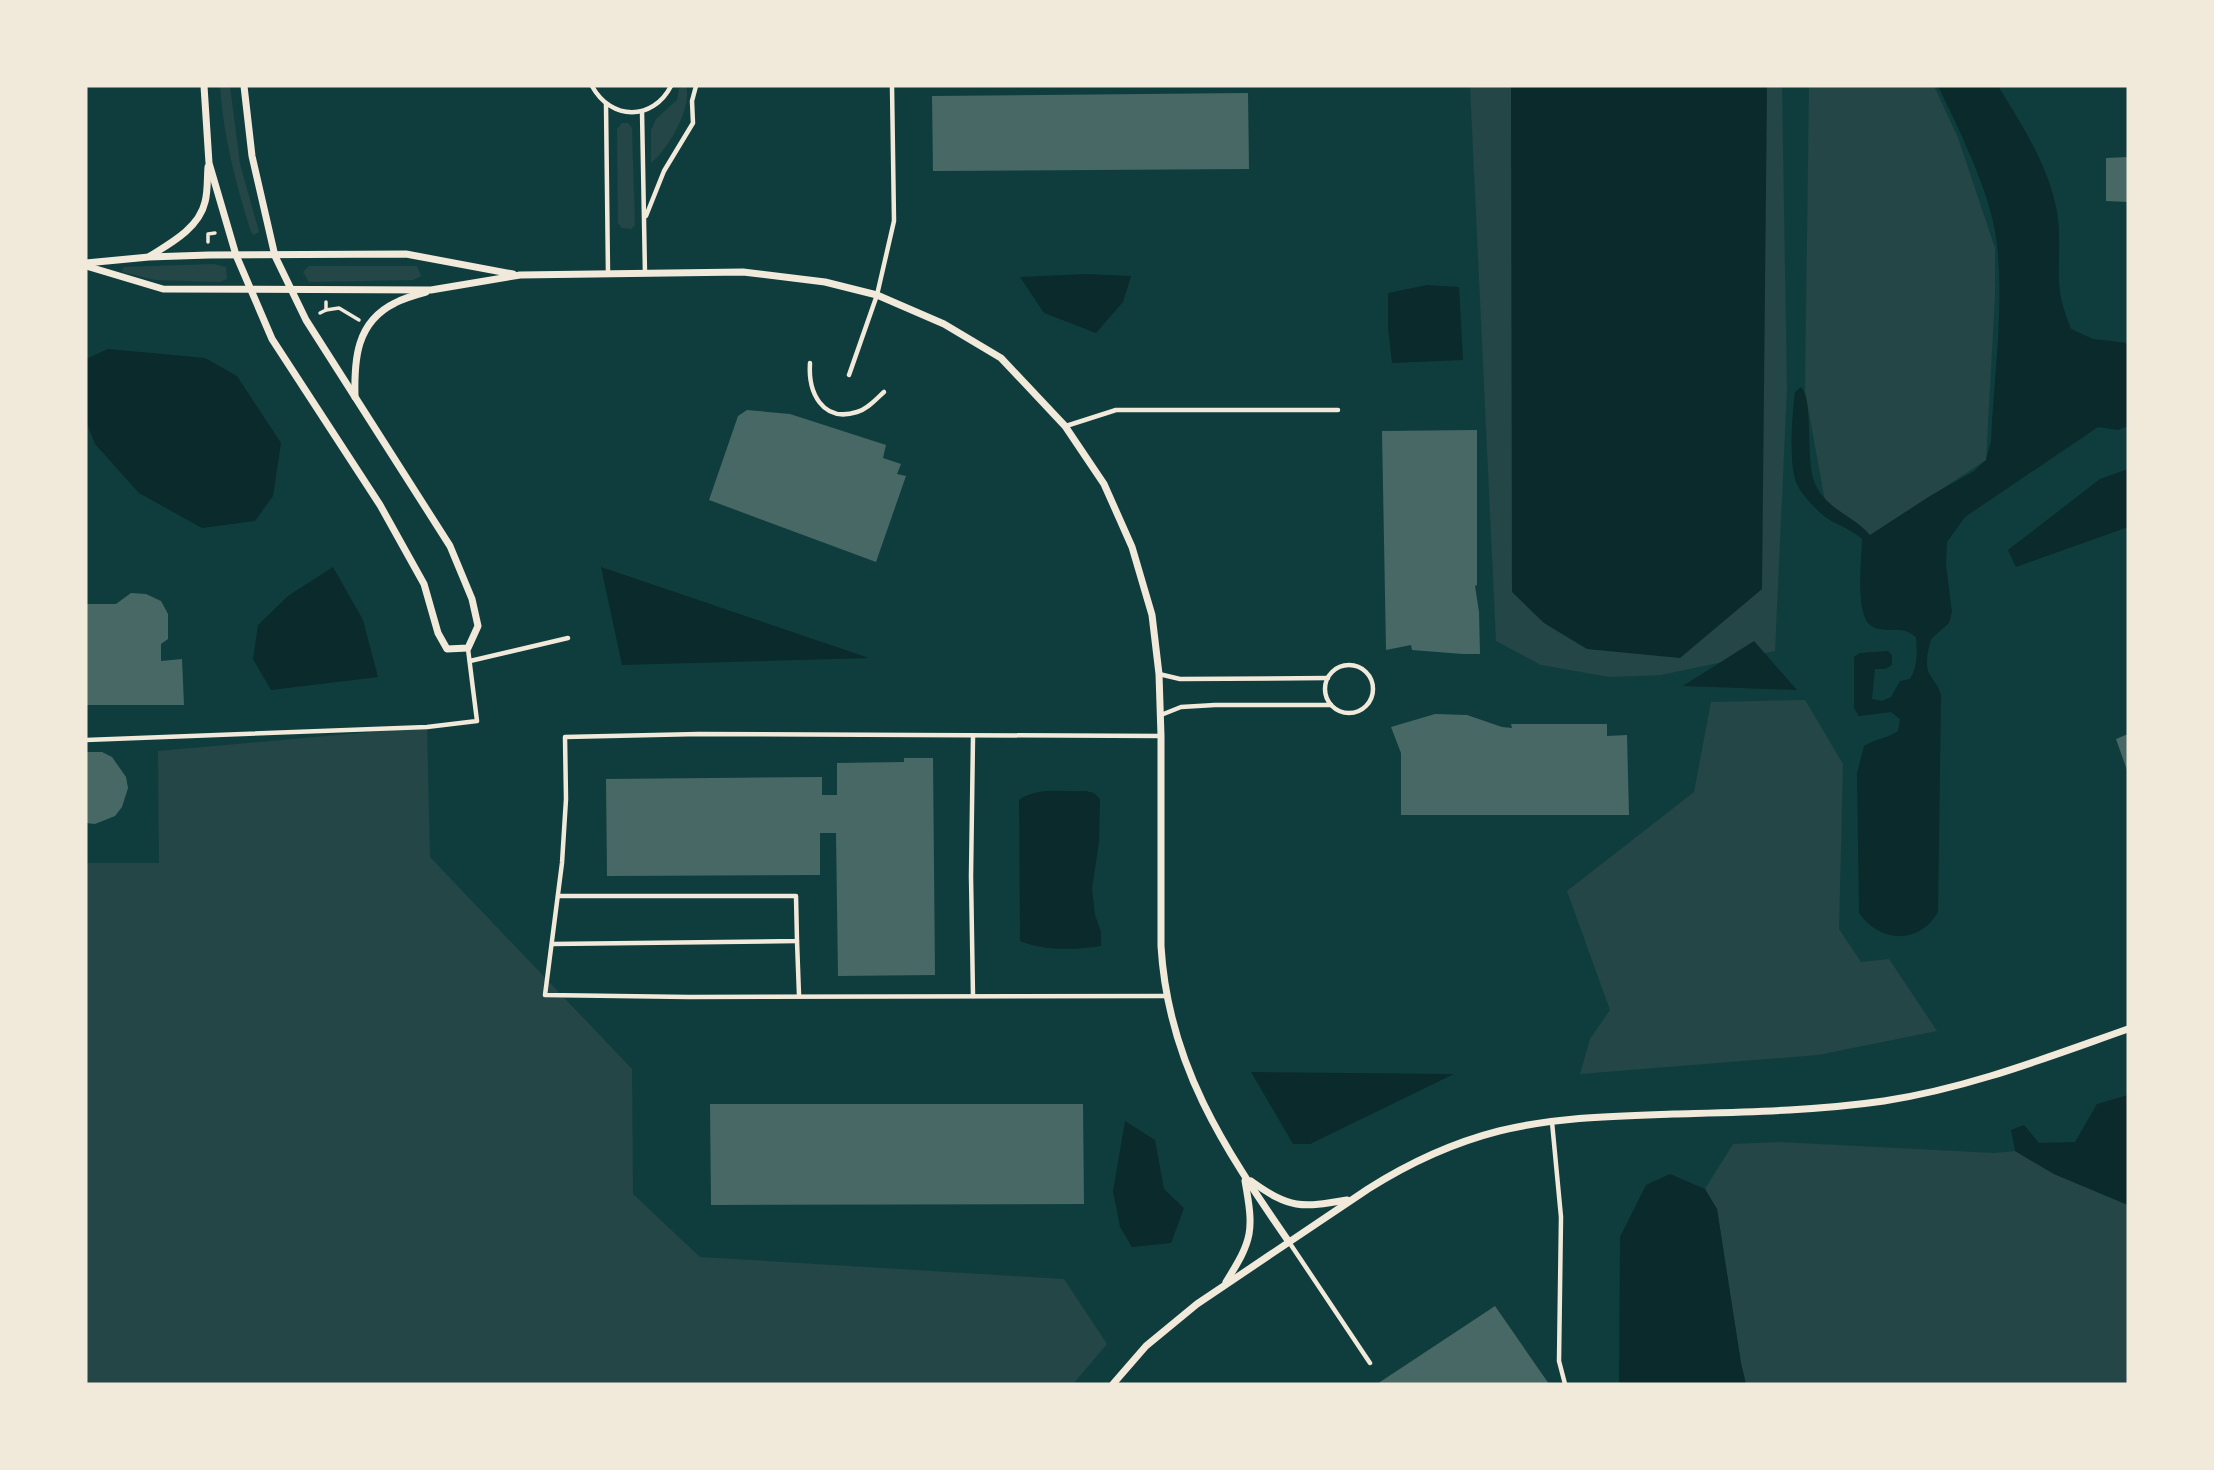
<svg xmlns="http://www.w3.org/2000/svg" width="2214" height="1470" font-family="'PT Sans Narrow',sans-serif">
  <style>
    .green { fill: #244646 }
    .water { fill: #0a2a2b }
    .building { fill: #486865 }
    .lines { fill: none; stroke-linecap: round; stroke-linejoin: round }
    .path { stroke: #f1e9da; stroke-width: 3.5 }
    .service { stroke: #f1e9da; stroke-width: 4.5 }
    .minor { stroke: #f1e9da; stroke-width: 7 }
  </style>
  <rect width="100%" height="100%" fill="#0f3d3e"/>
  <g class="green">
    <path d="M220,86H230L240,164L259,232L254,235L251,232C236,185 223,135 220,86Z"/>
    <path d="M683,86H686C693,106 668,150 651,163V130L656,119L677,100L679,89Z"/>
    <path d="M1470,86H1782L1787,389L1775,651L1661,675L1609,677L1541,665L1496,641Z"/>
    <path d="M1809,86H1934L1958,138L1995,248V297L1986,460L1870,536L1825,501L1805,391Z"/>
    <path d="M622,123H628L632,128L635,225L631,229L622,228L618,223L617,129Z"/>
    <path d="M214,264L226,267L227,279L220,282L155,280L122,272L123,267Z"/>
    <path d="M309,266H417L421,276L413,280L309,282L303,272Z"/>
    <path d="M1805,700L1843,764L1839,929L1861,962L1889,959L1937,1031L1818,1055L1580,1074L1590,1039L1610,1010L1567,891L1694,792L1711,702Z"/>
    <path d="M427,727L430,857L632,1069L633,1194L700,1257L1064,1279L1107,1344L1073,1384H86V863H159L158,751Z"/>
    <path d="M1779,1142L1994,1153L2015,1151L2054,1174L2128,1205V1384H1746L1741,1363L1717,1209L1705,1189L1733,1144Z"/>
  </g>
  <g class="water">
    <path d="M1511,86H1767L1762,589L1680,658L1587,649L1544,623L1512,592Z"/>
    <path d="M1938,86H1998C2022,125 2049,166 2057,212C2061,236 2058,259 2059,282C2060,299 2065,314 2071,329L2093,339L2128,343V426L2118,430L2098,427L1965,517L1947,542L1946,565L1952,612L1949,623L1931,639C1928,650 1924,665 1930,675C1935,683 1939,686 1941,696L1938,912C1919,945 1880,943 1859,913L1857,773L1864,746C1876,738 1887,739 1898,731L1900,719L1891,712L1859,716L1854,708V657L1860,653L1888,651L1892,655V665L1885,669H1875L1872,699L1882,701L1891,697L1900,681L1910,679C1918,666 1917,653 1916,637C1900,625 1892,633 1875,628C1853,622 1862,558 1862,539C1851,529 1837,525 1825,517C1815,508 1798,492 1795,479C1789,457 1792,415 1795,392L1801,387C1814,400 1805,461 1815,484C1827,510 1853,515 1870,535L1930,496L1974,471L1986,460L1991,441C1994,375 2005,302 1996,237C1990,192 1958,127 1938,86Z"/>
    <path d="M1085,274L1131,276L1123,302L1096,333L1044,313L1020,277Z"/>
    <path d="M1427,285L1459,287L1463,360L1392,363L1388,328V293Z"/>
    <path d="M108,349L205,358L237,376L281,443L273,496L255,521L202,528L139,493L95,444L86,421V359Z"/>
    <path d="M2128,469V527L2016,567L2008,550L2100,479Z"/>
    <path d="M333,567L363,620L378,677L271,690L253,659L258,625L288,596Z"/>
    <path d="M601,567L869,658L622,665Z"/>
    <path d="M1754,641L1797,690L1683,686Z"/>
    <path d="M1086,791L1094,793L1100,799L1099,842L1092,888L1095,915L1101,932V946C1074,950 1045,951 1020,941L1019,800C1036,787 1065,792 1086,791Z"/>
    <path d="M1251,1072L1454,1074L1310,1144H1293Z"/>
    <path d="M2128,1095V1205L2054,1174L2015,1151L2011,1130L2024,1125L2039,1143L2075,1142L2097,1104Z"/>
    <path d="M1125,1121L1155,1140L1164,1189L1184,1208L1171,1243L1132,1247L1120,1227L1113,1191Z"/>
    <path d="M1670,1174L1705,1189L1717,1209L1741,1363L1746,1384H1619L1620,1237L1646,1185Z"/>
  </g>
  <g class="building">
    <path d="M1248,93L1249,169L933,171L932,96Z"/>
    <path d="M2128,157V202L2106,201V158Z"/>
    <path d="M747,410L790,414L886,445L883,458L901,464L897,474L906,476L876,562L709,500L738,416Z"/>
    <path d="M1477,430V585L1475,586L1479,612L1480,654H1463L1412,650L1411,645L1386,650L1382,431Z"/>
    <path d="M131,593L146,594L161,601L168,614V639L161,644V661L182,659L184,705H86V604H116Z"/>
    <path d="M1435,714L1467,715L1502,727L1512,728L1511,724H1607V736L1627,735L1629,815H1401V753L1391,727Z"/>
    <path d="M2128,734V773L2116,739Z"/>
    <path d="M86,752H102L112,757L126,777L128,788L122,807L115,816L95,824L86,823Z"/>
    <path d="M904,758H933L935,975L838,976L836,833H820V875L607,876L606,779L822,777V795H837V763L904,762Z"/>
    <path d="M710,1104H1083L1084,1204L711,1205Z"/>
    <path d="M1495,1306L1549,1384H1377L1489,1310Z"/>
  </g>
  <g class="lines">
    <g class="path">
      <path d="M208,242V234L215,233"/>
      <path d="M326,302V310L339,308L359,320"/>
      <path d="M320,313L326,310"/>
    </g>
    <g class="service">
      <path d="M592,86C611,121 653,121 671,86"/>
      <path d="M606,104L608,274"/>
      <path d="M642,111L645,274"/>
      <path d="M646,216L664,171L693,123L692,101L696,86"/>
      <path d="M810,363C808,392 822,423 857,412C868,409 876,399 884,392"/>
      <path d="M849,375L877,295L894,221L892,86"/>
      <path d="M1066,426L1116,410H1338"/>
      <path d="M470,661L568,638"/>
      <circle cx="1349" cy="689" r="24"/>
      <path d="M1159,674L1180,679L1328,678"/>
      <path d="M1161,715L1181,707L1215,705H1331"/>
      <path d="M1161,736L699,734L565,737L566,799L562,863L545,995L689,997L1167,996"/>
      <path d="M973,737L971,876L973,996"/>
      <path d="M86,740L427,727L477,721L468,649"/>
      <path d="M797,941L799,995"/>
      <path d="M552,944L797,941L796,896H558"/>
      <path d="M1552,1122L1561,1217L1559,1361L1565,1384"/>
      <path d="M1289,1242L1370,1363"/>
    </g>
    <g class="minor">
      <path d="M204,86L209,163L236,255L272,339L380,505L424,584L438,633L447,649L468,648L478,626L472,599L450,546L306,320L275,256L252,156L244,86"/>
      <path d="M150,256C171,243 199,228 205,202C208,191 207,178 208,167"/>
      <path d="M86,263L149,257L209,255L406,254L513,274"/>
      <path d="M86,266L163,289L431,290L520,275L743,272L825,282L877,295L944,324L1001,358L1065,426L1104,484L1132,547L1152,615L1159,674L1161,736V946C1168,1064 1224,1148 1289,1242"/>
      <path d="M355,397C354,360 356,322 395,303C404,298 415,295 426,292"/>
      <path d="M1251,1181C1290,1209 1301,1208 1347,1200"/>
      <path d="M1226,1282C1253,1239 1254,1231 1245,1181"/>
      <path d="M1113,1384L1146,1346L1197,1304L1368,1189C1409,1163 1452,1143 1499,1131C1556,1117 1614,1116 1673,1114C1743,1112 1814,1111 1884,1101C1969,1088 2048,1057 2128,1029"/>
    </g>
  </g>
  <rect width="2214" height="1470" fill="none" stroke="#f1e9da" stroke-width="175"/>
</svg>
